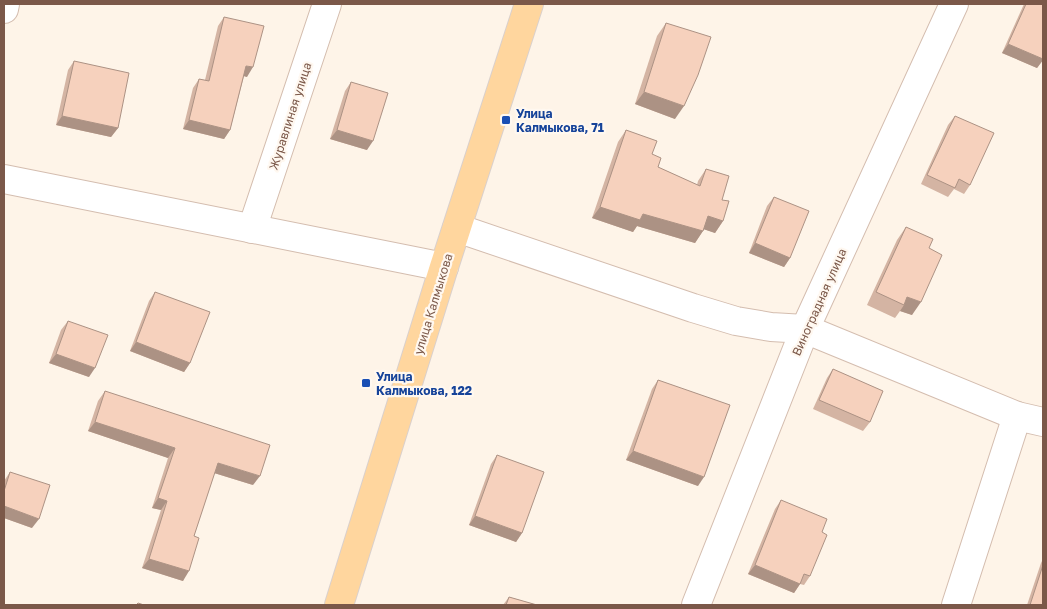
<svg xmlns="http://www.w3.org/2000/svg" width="1047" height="609" font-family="'Golos Text',sans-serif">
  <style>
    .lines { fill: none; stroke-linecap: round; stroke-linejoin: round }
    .minor-casing { stroke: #d4bdaf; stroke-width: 30 }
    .major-casing { stroke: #dad0cc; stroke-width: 30 }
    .minor { stroke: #fff; stroke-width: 28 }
    .major { stroke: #ffd69e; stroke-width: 28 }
    .wall { fill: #d4b4a3 }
    .shaded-wall { fill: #ac9284 }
    .building { fill: #f6d1bd; stroke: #ac9284 }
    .transit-dot { fill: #1a4fb4; stroke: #fff8f0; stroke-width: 2 }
    .labels { text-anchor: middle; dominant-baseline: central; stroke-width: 4.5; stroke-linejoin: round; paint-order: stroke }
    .transit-label { font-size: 12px; font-weight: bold; fill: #164399; stroke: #fff8f0; text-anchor: start }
    .street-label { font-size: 12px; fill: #7b5849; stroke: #fff8f0 }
  </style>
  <rect width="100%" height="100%" fill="#fef4e8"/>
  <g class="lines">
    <g class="minor-casing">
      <g id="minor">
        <path d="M4,9L5,4"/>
        <path d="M4,179L444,267"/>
        <path d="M457,228L693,308L736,321L771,327L805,329L1017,416L1043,422"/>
        <path d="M252,229L327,4"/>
        <path d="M696,605L805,329L954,4"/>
        <path d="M956,605L1017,416"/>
      </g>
    </g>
    <g class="major-casing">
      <path id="major" d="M339,605L444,267L529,4"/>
    </g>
    <use href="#minor" class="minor"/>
    <use href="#major" class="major"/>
  </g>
  <g class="wall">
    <path d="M1024,4H1043V60L1037,68L1002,53Z"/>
    <path d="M224,17L247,77L244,76L230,130L224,139L183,129L193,88L199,79L205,80L218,26Z"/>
    <path d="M666,23L675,119L635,104L657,36Z"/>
    <path d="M74,61L118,128L111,137L56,125L68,70Z"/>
    <path d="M351,82L367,150L330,139L345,91Z"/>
    <path d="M955,116L970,185L964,194L954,189L948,197L921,184L948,125Z"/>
    <path d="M626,130L652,154L658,167L697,185L698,181L706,169L722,200L723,221L715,233L704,229L695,243L637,226L633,232L592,218L618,142Z"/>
    <path d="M774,197L790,258L784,267L749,253L767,206Z"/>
    <path d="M906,227L929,248L912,315L900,311L895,318L867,305L897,240Z"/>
    <path d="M155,292L190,363L184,372L130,351L149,301Z"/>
    <path d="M68,321L89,377L49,363L61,330Z"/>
    <path d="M833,369L870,422L863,431L813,409L827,378Z"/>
    <path d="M658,380L698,486L626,460L652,389Z"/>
    <path d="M105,391L253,485L214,473L194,536L183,581L142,568L161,510L152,508L168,458L88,431L98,401Z"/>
    <path d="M497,455L522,533L516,542L469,525L491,464Z"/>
    <path d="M10,472L32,528L4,518V481Z"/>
    <path d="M781,500L822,532L810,576L804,585L800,584L794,593L748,574L775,509Z"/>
    <path d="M1043,559V605H1027L1041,563Z"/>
    <path d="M509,597L537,605H503Z"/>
  </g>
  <g class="shaded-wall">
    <path d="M1008,44L1043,59V60L1037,68L1002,53Z"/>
    <path d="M246,66L253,67L247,77L240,75Z"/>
    <path d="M644,92L684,106L675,119L635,104Z"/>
    <path d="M62,116L118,128L111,137L56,125Z"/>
    <path d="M189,120L230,130L224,139L183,129Z"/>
    <path d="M337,130L373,141L367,150L330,139Z"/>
    <path d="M600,207L643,214L703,231L695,243L637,226L633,232L592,218Z"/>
    <path d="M708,216L723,221L715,233L700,228Z"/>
    <path d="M755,243L790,258L784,267L749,253Z"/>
    <path d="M907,297L921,302L912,315L900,311L904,305Z"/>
    <path d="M136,342L190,363L184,372L130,351Z"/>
    <path d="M56,354L95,368L89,377L49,363Z"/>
    <path d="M95,422L175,448L168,458L88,431Z"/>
    <path d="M633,451L704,477L698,486L626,460Z"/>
    <path d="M218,463L260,476L253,485L211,472Z"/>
    <path d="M158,498L167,501L161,510L152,508Z"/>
    <path d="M4,506L39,519L32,528L4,518Z"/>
    <path d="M475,516L522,533L516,542L469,525Z"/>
    <path d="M149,559L189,571L183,581L142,568Z"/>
    <path d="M755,565L800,584L794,593L748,574Z"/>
  </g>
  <g class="building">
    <path d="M1026,4H1043V59L1008,44Z"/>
    <path d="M224,17L264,26L253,67L246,66L230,130L189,120L199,79L209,81Z"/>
    <path d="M666,23L711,37L698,75L684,106L644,92Z"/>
    <path d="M74,61L129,73L118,128L62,116Z"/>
    <path d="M351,82L388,93L373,141L337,130Z"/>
    <path d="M955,116L994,133L970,185L959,179L955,188L927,175Z"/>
    <path d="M626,130L657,141L652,154L661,158L658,167L700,186L706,169L729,176L722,200L729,201L723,221L708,216L703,231L643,214L640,220L600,207Z"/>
    <path d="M774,197L809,211L790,258L755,243Z"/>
    <path d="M906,227L933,239L929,248L942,255L921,302L907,297L904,305L876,292Z"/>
    <path d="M155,292L210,312L190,363L136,342Z"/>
    <path d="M68,321L108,335L95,368L56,354Z"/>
    <path d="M833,369L883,391L870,422L819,400Z"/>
    <path d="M658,380L730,405L704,477L633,451Z"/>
    <path d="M105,391L270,445L260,476L218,463L194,536L199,538L189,571L149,559L167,501L158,498L175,448L95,422Z"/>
    <path d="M497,455L544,472L522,533L475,516Z"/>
    <path d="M10,472L50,485L39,519L4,506V491Z"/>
    <path d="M781,500L827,519L822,532L827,535L810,576L804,574L800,584L755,565Z"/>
    <path d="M1043,565V605H1030Z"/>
    <path d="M509,597L537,605H506Z"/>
    <path d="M138,603L144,605H136Z"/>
  </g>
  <g class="transit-dot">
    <rect x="501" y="115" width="10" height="10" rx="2.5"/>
    <rect x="361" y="378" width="10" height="10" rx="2.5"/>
  </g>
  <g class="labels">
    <g class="transit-label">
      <text x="516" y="113">Улица<tspan x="516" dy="14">Калмыкова, 71</tspan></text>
      <text x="376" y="376">Улица<tspan x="376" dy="14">Калмыкова, 122</tspan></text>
    </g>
    <g class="street-label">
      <text transform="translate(290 116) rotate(-72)">Журавлиная улица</text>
      <text transform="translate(819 302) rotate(-66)">Виноградная улица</text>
      <text transform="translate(433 304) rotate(-73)">улица Калмыкова</text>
    </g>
  </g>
  <rect width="1047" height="609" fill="none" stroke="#7b5849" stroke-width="10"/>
</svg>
